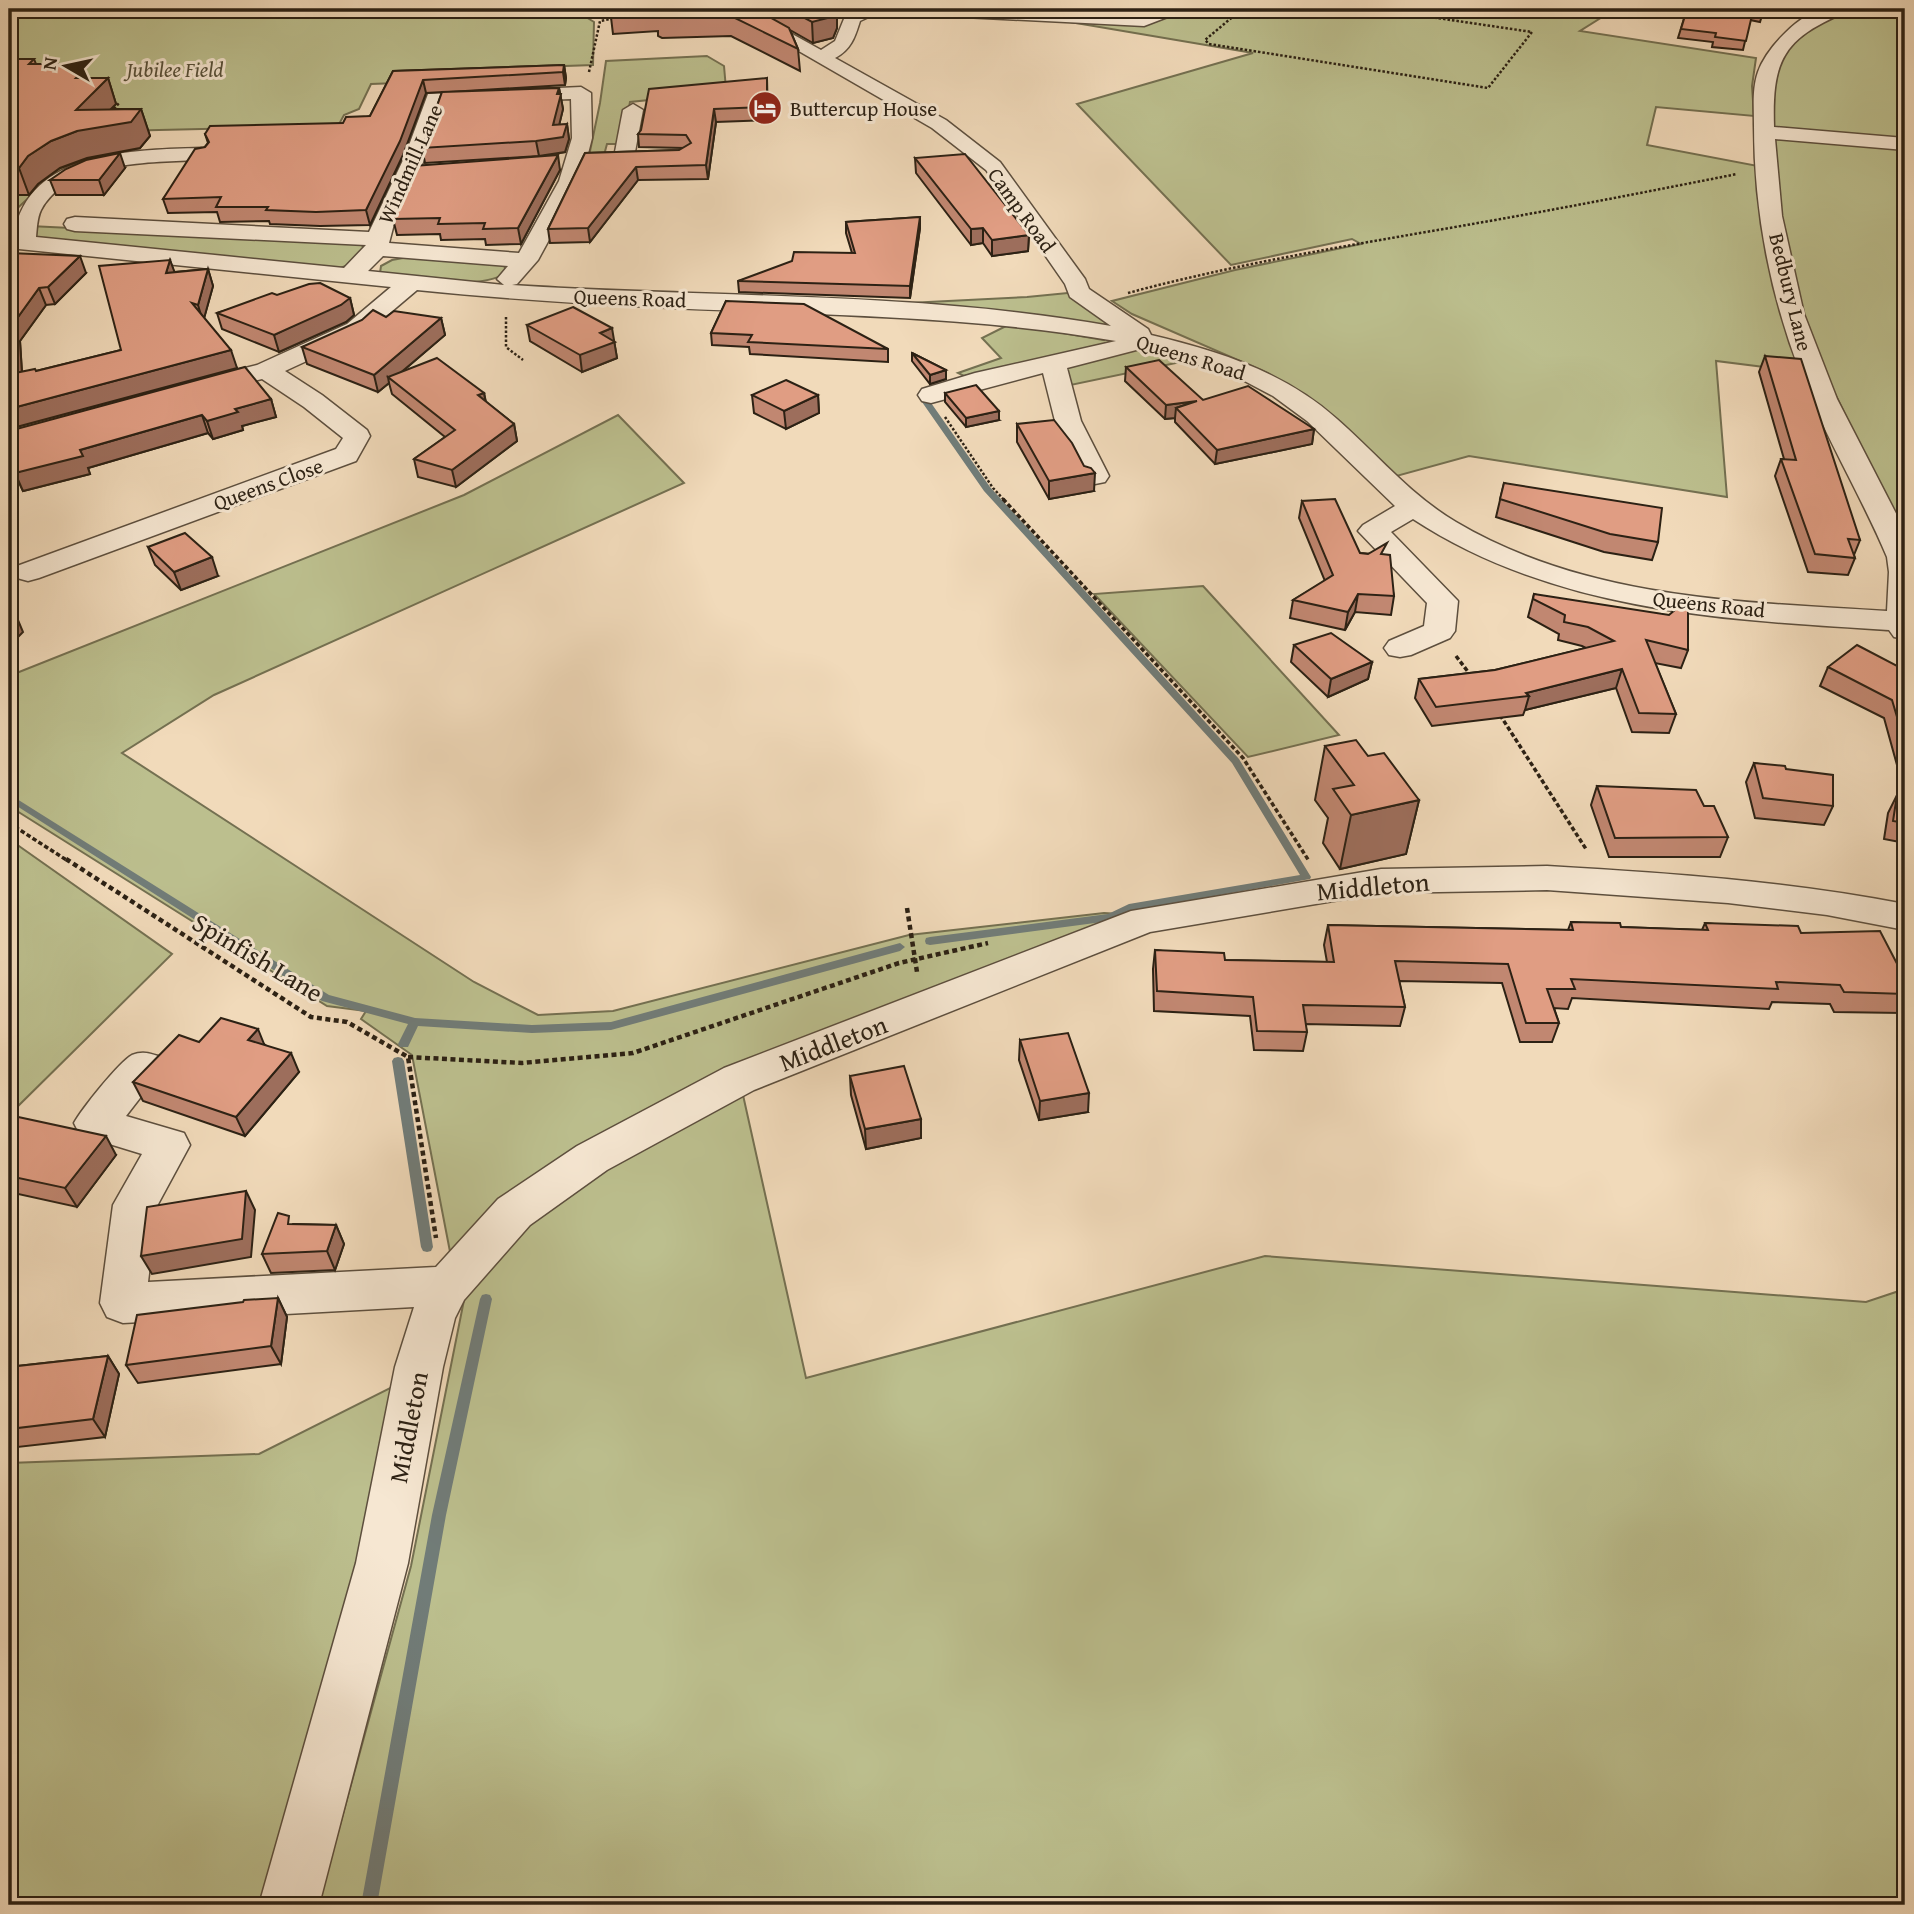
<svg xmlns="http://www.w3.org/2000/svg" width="1914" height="1914" font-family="'Gentium Book Plus',serif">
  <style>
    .green { fill: #bcbf8e; stroke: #747051; stroke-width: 2 }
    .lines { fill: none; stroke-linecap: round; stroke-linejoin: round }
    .stream { fill: #717c78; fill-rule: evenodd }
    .minor-casing { stroke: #5d4f3e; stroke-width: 3 }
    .path-far2 { stroke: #2c2114; stroke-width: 2.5; stroke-dasharray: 2.5 2; stroke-linecap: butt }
    .path-far1 { stroke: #2c2114; stroke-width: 3.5; stroke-dasharray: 4.5 2.5; stroke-linecap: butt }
    .path { stroke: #2c2114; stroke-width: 4.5; stroke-dasharray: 5 3.5; stroke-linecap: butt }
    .minor { fill: #f6e7d2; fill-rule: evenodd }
    .wall { fill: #c18771; stroke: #2c2114; stroke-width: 2 }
    .shaded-wall { fill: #9d6e5c; stroke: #2c2114; stroke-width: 2 }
    .building { fill: #e09d83; stroke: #2c2114; stroke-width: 2 }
    .labels { text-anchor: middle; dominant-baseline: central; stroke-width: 6; stroke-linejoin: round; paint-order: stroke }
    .far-park-label { font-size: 21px; font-style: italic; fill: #575039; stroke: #f6e7d2 }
    .far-poi-label { font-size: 21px; fill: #2c2114; stroke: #f6e7d2; text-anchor: start }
    .far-street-label { font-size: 21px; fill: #2c2114; stroke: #f6e7d2 }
    .street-label { font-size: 26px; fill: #2c2114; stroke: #f6e7d2 }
  </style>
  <rect width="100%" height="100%" fill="#f1daba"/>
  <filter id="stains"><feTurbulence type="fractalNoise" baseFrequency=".00286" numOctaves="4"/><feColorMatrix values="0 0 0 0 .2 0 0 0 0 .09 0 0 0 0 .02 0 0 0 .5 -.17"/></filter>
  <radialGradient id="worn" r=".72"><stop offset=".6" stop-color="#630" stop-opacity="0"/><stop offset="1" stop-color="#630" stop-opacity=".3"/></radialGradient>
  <g class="green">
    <path d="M9,9H573L594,22L593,65L402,72L398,83L371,84L359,109L344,115L338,126L116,131L94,158L51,177L9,216Z"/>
    <path d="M855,9H1615L1580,31L1756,58L1752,86L1754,116L1656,107L1647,145L1758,166L1805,372L1716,361L1727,497L1469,456L1393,477L1334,421L1268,373L1132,314L1112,301L1235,270L1361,244L1352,239L1231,265L1077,104L1253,53L1070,22Z"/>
    <path d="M1846,9H1905V540L1807,335L1772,171L1771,89L1782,52L1827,17Z"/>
    <path d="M707,56L724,66L726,89L698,95L630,102L622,144H607L604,155L589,156L600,103L606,61Z"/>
    <path d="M9,225L356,242L369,250L363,260L340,268L9,239Z"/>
    <path d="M414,256L504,264L506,273C476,292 415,276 380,273L381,266L392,260Z"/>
    <path d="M1078,292L1190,360L1066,386L1048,357L964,376L958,373L1001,358L982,338L1006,326L1017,325L1104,340L1107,330L908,303L1027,297Z"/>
    <path d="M618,415L684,483L214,695L122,753L474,982L538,1015L613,1011L909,935L1104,913L1137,915L734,1071L452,1262L412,1055L361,1019L366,1011L327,1006L9,806V676L464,495Z"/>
    <path d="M1203,586L1339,735L1248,757L1094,594Z"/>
    <path d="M9,839L172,954L9,1115Z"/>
    <path d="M741,1086L806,1378L1265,1256L1866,1302L1905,1289V1905H318L411,1566L466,1290L524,1221Z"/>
    <path d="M406,1380L275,1905H9V1463L259,1454Z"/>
  </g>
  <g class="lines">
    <g class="stream">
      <path d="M923,400H929L990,487L1239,759L1311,877L1310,879L1131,911L1110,921L930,945L926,944L925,941L926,938L930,937L1108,914L1129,904L1300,875L1232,763L984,491L922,402Z"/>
      <path d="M9,794L329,995L415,1018L532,1025L611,1022L900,943L905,947L900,951L611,1030L532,1033L418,1026L408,1047H400L398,1044L408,1024L322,1001L9,801Z"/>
      <path d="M398,1057L402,1058L404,1061L433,1247L431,1251L427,1252L423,1251L421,1247L392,1061L394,1058Z"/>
      <path d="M486,1294L490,1295L492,1299L446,1515L377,1905H361L432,1515L480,1299L482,1295Z"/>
    </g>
    <g class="minor-casing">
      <g id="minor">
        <path d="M726,9H747L821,50L835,41L846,14L857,9H880L877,13L860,21C855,37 851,50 835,58L946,120L1000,162L1085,279L1089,289L1148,329L1151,335C1219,351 1284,372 1337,419C1377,454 1410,495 1456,522C1586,599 1740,602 1887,611L1889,572L1887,557C1861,495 1825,437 1801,374C1770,295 1754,210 1754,125C1754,108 1752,89 1758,72C1766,49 1800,12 1825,9C1832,8 1840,9 1847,9L1844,13C1782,39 1772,62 1774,127L1905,138V150L1775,139L1782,216L1804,314L1837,399L1905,531V639L1894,637L1889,630C1725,620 1555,612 1413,519L1391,532L1458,601L1455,631L1450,638L1411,655L1400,657L1389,655L1384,648L1389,641L1424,626L1427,603L1358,531L1363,525L1395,506L1307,421L1273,396L1235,376L1144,348L1067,368L1081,421L1109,476L1105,482L1095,484L1085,482L1081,476L1055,421L1043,373L931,403L922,401L918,395L922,389L975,373L1116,341C1002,321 888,317 772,312C653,308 535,302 417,290L365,334L285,371L322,395L367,430L370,436L356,461L39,578L28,581L17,578L13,572L17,566L336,449L343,438L304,407L262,379L246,383L237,380L233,375L237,370L257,365L347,324L391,287L9,248V234L14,235C28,150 133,150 201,148L208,150L211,154L208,158L201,160C153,162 67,161 41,210C37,218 37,228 36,237L344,268L366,245L75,231L67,229L64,224L67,219L75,217L369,232L405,156L428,94L581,87L591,93L592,138L581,181L538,260L517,284L512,285C711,298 914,291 1111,326L1070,297L1065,284L986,170L932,128ZM571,99L572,138L559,181L519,253L389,243L395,220L426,156L443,104ZM383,256L508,266L497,279L504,285L368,271Z"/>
        <path d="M895,9H1004L1142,16L1158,9H1181L1178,13L1144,26L904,14Z"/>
        <path d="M633,104L643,110L634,157L631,161H617L614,157L623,110Z"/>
        <path d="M1547,866C1668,873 1786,881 1905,904V930L1827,915L1728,903L1547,890L1381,893L1150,932L754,1090L607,1170L530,1225L464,1300L455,1318L443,1367L408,1563L319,1905H259L356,1563L395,1367L414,1307L123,1323L107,1317L100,1303L113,1205L142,1154L80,1135L74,1123C81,1110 119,1062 132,1055C142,1051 149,1053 158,1056L164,1067L126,1116L184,1133L190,1145L157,1206L148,1282L436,1267L498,1199L577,1146L724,1068L1131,911L1381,869Z"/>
      </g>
    </g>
    <g class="path-far2">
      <path d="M1242,9L1205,40L1209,44L1488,88L1532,32L1376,9"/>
      <path d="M589,72L600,21L616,18"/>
      <path d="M111,112L120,102"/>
      <path d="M1128,293C1258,258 1391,239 1523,215C1595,202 1666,188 1737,174"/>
      <path d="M506,317V347L523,360"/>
      <path d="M945,417L993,488L1005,501"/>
    </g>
    <g class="path-far1">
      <path d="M1003,499L1243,758L1309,861"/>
      <path d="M1456,656L1472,677"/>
      <path d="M1500,715L1586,849"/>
      <path d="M9,823L68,861"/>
    </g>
    <g class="path">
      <path d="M66,859L311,1017L347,1022L408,1057L436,1238"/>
      <path d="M907,908L917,972"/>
      <path d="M408,1057L522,1063L633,1053L899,963L988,943"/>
    </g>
    <use href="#minor" class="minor"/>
  </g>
  <g class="wall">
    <path d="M610,9H837V28L833,38L813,43L790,30L798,49L800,71L731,36L662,38L658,36V31L613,34Z"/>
    <path d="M1687,9H1764L1760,22L1750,20L1743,50L1712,47L1713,42L1678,38Z"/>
    <path d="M9,59H34L36,64L85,69L88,78H108L116,104L111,109H141L150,136L140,148L87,158L60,168L38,184L29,195H9Z"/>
    <path d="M564,65L566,78L565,85L449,92L559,88L563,109L559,125L567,124L569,139L565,152L539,156L425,163L422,148L442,92L426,93L403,155L370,225L320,226L270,224L269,221L220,222L217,212L168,213L163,199L208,143L205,134L343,123L370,116L393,71Z"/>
    <path d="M767,78L768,120L716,122L708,179L638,180L590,242L550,243L548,229L585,153L679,150L682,148L639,147L638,134Z"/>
    <path d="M915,158L1029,235L1028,251L992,256L983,243L971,245L916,173Z"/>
    <path d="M125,168L104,195H56L50,180Z"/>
    <path d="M560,170L521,244L486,245L485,239L441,240L440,234L397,235L393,219L395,215L393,208Z"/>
    <path d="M920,217V228L910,298L739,292L738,281L852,253L846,233V222Z"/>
    <path d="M9,253L86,273L55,304L46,305L20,341L22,372L36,371L121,350L170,260L174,272L208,269L213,286L204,318L237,368L9,429Z"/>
    <path d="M277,295L350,298L354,315L346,322L279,352L222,329L217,313Z"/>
    <path d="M726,301L888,349V362L750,354L749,347L712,345L711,333Z"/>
    <path d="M386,317L441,318L445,335L403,371L484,393L486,402L514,424L517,441L456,487L418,477L414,459L445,437L392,394L389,383L378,392L307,364L302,347Z"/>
    <path d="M527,325L614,341L617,358L582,372L530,341Z"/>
    <path d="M912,353L946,370V379L930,384L912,361Z"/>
    <path d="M1765,356L1860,540L1854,555L1855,558L1848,575L1808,572L1775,476L1781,459H1784L1759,372Z"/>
    <path d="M1126,367L1203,400L1314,429L1312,444L1215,464L1175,422V418L1165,419L1125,381Z"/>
    <path d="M945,393L999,420L966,427L945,402Z"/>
    <path d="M752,395H818L819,413L786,429L754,413Z"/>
    <path d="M271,399L276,417L242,426L243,430L213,439L208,433L88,468L90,474L23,491L9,461V431Z"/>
    <path d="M1017,424L1094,491L1049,499L1017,442Z"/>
    <path d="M1504,483L1658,542L1652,560L1604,552L1496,517Z"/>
    <path d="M1302,501L1360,553L1385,555L1394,596L1391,615L1355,612L1345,630L1290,618L1293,600L1325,581L1299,518Z"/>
    <path d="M148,547L218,576L181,590L155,565Z"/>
    <path d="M1534,594L1688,650L1681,668L1655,663L1676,714L1669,733L1632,732L1616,688L1525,710L1523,715L1432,726L1415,698L1419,679L1495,670L1586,648L1582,646L1558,640L1559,634L1528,617Z"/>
    <path d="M1294,645L1372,662L1368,679L1328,697L1291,662Z"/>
    <path d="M1828,667L1905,670V794L1884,718L1820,686Z"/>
    <path d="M1325,746L1368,756L1419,800L1406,854L1340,869L1323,843L1328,818L1315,800Z"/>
    <path d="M1754,763L1786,769L1833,806L1824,825L1755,818L1746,782Z"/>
    <path d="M1597,786L1704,806L1728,837L1720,857H1609L1591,805Z"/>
    <path d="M1897,795L1905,796V843L1884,839L1888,813Z"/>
    <path d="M1571,922L1621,927L1702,930L1705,923L1801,933L1905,979V1007L1902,1013L1834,1012L1830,1004L1772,1002L1769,1009L1572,998L1568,1009L1554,1008L1559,1023L1552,1042H1520L1502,983L1399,981L1405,1007L1400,1026L1305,1024L1307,1032L1303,1051L1254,1050L1250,1016L1154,1011L1153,969L1155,950L1225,960L1327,962L1324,945L1328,925L1568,930Z"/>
    <path d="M1020,1040L1088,1112L1039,1120L1019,1060Z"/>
    <path d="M199,1042L264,1044L299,1072L245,1136L143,1101L133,1082Z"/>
    <path d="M850,1076L921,1119V1138L866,1149L851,1095Z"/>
    <path d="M9,1115L116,1155L77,1207L9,1192Z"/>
    <path d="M293,1224L336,1225L344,1244L335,1270L271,1273L262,1254Z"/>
    <path d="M278,1298L287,1317L281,1364L138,1383L126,1365Z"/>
    <path d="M108,1356L119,1374L105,1437L9,1448V1367Z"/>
  </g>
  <g class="shaded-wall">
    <path d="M591,9H610L592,13Z"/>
    <path d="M837,9V28L833,38L813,43L812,22Z"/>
    <path d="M76,64L80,74L85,69L93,93L108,78L116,104L92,128L141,109L150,136L140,148L87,158L60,168L38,184L29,195L19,168L28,156L51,141L77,131L71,69Z"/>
    <path d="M564,65L566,78L565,85L563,72Z"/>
    <path d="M423,80L426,93L403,155L370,225L366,210Z"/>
    <path d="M559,88L563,109L556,138L567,124L569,139L565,152L539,156L536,141L553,125Z"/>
    <path d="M714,109L716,122L708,179L706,165Z"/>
    <path d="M120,153L125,168L104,195L99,180Z"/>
    <path d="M558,155L560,170L521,244L518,228Z"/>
    <path d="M636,167L638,180L590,242L588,228Z"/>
    <path d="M920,217V228L910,298V286Z"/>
    <path d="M983,228V243L971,245V229Z"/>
    <path d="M1029,235L1028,251L992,256V240Z"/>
    <path d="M80,256L86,273L55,304L48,287Z"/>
    <path d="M170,260L176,276L166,273Z"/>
    <path d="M208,269L213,286L203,322L198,305Z"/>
    <path d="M39,288L46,305L20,341L23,391L15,373L13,324Z"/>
    <path d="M350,298L354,315L346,322L279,352L274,335Z"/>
    <path d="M441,318L445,335L392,380L388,377L389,383L378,392L374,375Z"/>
    <path d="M612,328L617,358L582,372L580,355L600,333Z"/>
    <path d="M231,350L237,368L9,429V409Z"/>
    <path d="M946,370V379L930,384V375Z"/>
    <path d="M484,393L487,411L478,395Z"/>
    <path d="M818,395L819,413L786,429L784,411Z"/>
    <path d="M271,399L276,417L242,426L243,430L213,439L207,421L235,409Z"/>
    <path d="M1197,401L1176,408L1175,418L1165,419L1166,405Z"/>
    <path d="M999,411V420L966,427V418Z"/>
    <path d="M202,415L208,433L88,468L90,474L23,491L15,473L80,450Z"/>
    <path d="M514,424L517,441L456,487L452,470Z"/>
    <path d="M1314,429L1312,444L1215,464L1217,450Z"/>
    <path d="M1095,473L1094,491L1049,499V481Z"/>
    <path d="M212,557L218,576L181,590L174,572Z"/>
    <path d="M1358,594L1355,612L1345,630L1348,612Z"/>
    <path d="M15,613L23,632L9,646V619Z"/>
    <path d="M1372,662L1368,679L1328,697L1331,679Z"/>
    <path d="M1622,669L1616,688L1525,710L1529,696L1526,693Z"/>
    <path d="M1419,800L1406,854L1340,869L1351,815Z"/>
    <path d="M258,1029L266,1049L248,1040Z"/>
    <path d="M291,1053L299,1072L245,1136L236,1117Z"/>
    <path d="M1089,1093L1088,1112L1039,1120L1040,1101Z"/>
    <path d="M921,1119V1138L866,1149L865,1129Z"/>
    <path d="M106,1136L116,1155L77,1207L65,1188Z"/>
    <path d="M246,1191L255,1210L251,1257L152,1274L141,1256Z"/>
    <path d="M336,1225L344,1244L335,1270L327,1251Z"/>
    <path d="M278,1298L287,1317L281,1364L271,1346Z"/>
    <path d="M108,1356L119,1374L105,1437L93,1419Z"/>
  </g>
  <g class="building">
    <path d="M610,9H755L789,28L798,49L729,15L659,17L656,15L657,10L611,13Z"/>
    <path d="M788,9H836L832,17L812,22Z"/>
    <path d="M1687,9H1764L1763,13L1753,11L1746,41L1715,37L1716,33L1681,29Z"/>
    <path d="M9,59H34L29,64H76L71,69H85L76,78H108L76,110L141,109L131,122L77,131L51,141L28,156L19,168H9Z"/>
    <path d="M564,65L563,72L423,80L400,141L366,210L316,212L266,210L268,207H216L221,197L163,199L195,149L205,147L209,142L205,134L210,126L343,123L346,117L370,116L393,71Z"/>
    <path d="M767,78V107L714,109L706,165L636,167L588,228L548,229L585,153L679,150L691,143L686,135L638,134L641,130L649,89Z"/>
    <path d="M559,88L557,94H561L553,125L567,124L563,137L536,141L422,148L442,92Z"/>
    <path d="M120,153L99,180H50L66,169L86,160Z"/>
    <path d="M965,154L1029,235L992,240L983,228L971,229L915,158Z"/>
    <path d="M558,155L518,228L483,229L485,223L438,224L440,218L393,219L397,208H393L413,166Z"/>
    <path d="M920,217L910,286L738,281L792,261L794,252L855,253L846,222Z"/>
    <path d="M9,253L80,256L48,287L39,288L13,324L15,373L35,369L36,371L121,350L99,266L170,260L166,273L208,269L198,305L192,303L231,350L9,409Z"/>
    <path d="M320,283L350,298L341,305L274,335L217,313L272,293L277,295L309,284Z"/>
    <path d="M726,301L804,304L888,349L748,342L752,335L711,333Z"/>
    <path d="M573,307L612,328L600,333L615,342L580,355L527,325Z"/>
    <path d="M373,310L386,317L394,311L441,318L374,375L302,347L362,320Z"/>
    <path d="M912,353L946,370L930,375Z"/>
    <path d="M1765,356L1801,359L1860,540L1848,539L1855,558L1815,554L1781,459L1796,460Z"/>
    <path d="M437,358L484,393L478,395L514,424L452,470L414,459L455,430L388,377Z"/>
    <path d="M1159,360L1203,400L1248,386L1314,429L1217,450L1176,408L1197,401L1166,405L1126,367Z"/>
    <path d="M245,367L271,399L235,409L238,412L207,421L202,415L80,450L83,456L15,473L9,459V431Z"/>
    <path d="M786,380L818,395L784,411L752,395Z"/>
    <path d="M976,385L999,411L966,418L945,393Z"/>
    <path d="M1054,420L1072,443L1084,466L1091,468L1095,473L1049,481L1017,424Z"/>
    <path d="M1504,483L1662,508L1658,542L1610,534L1500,499Z"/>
    <path d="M1335,499L1360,553L1368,554L1387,543L1381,554L1390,555L1394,596L1358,594L1348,612L1293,600L1333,575L1302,501Z"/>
    <path d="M185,533L212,557L174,572L148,547Z"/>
    <path d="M1534,594L1669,615L1688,599V650L1646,640L1676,714L1639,713L1622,669L1526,693L1529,696L1436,707L1419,679L1495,670L1614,641L1588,627L1564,622L1565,615L1533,599Z"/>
    <path d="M9,605L15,613L9,619Z"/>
    <path d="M1331,633L1372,662L1331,679L1294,645Z"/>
    <path d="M1857,645L1905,670V744L1892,700L1828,667Z"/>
    <path d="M1356,740L1368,756L1384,753L1419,800L1351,815L1333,789L1354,785L1325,746Z"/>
    <path d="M1754,763L1785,766L1786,769L1833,775V806L1763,798Z"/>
    <path d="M1597,786L1696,790L1704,806H1714L1728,837L1615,838Z"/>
    <path d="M1897,795L1905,796V823L1893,821Z"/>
    <path d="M1571,922L1620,923L1621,927L1708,930L1705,923L1798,926L1801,933L1880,931L1905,979V994L1844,992L1840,985L1776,982L1778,989L1571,979L1575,989H1547L1559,1023H1526L1508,964L1395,961L1405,1007L1303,1005L1307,1032L1257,1031L1253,997L1157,991L1155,950L1224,953L1225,960L1334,962L1328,925L1573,930Z"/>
    <path d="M221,1018L258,1029L248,1040L291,1053L236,1117L133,1082L179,1035L199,1042Z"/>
    <path d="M1068,1033L1089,1093L1040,1101L1020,1040Z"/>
    <path d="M904,1066L921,1119L865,1129L850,1076Z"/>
    <path d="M9,1115L106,1136L65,1188L9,1176Z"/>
    <path d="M246,1191L242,1239L141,1256L147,1207Z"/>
    <path d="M278,1213L289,1216L288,1224L336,1225L327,1251L262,1254Z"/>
    <path d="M278,1298L271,1346L126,1365L137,1315L243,1302L244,1300Z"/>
    <path d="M108,1356L93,1419L9,1429V1367Z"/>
  </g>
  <defs>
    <g id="hotel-disc" transform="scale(1.75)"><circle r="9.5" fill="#8f2418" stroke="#f6e7d2"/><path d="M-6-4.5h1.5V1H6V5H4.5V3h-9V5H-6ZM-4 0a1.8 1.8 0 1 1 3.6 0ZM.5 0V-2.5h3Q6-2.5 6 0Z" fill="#fff"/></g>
  </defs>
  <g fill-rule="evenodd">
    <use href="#hotel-disc" x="765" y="108"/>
  </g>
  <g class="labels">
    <g class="far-park-label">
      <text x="175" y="69">Jubilee Field</text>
    </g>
    <g class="far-poi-label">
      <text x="790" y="108">Buttercup House</text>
    </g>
    <g class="far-street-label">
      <text transform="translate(410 164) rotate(-66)">Windmill Lane</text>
      <text transform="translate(1022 210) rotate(54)">Camp Road</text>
      <text transform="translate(1791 292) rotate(76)">Bedbury Lane</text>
      <text transform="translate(630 298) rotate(2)">Queens Road</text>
      <text transform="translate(1191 357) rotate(17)">Queens Road</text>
      <text transform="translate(268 484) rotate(-20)">Queens Close</text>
      <text transform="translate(1709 604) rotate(6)">Queens Road</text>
    </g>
    <g class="street-label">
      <text transform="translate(1373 886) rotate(-5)">Middleton</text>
      <text transform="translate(258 957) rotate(31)">Spinfish Lane</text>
      <text transform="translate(833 1043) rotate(-21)">Middleton</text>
      <text transform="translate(408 1427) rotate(-79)">Middleton</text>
    </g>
  </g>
  <rect width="1914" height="1914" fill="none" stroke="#f1daba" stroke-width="35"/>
  <rect x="10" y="10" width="1893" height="1893" fill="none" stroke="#2c2114" stroke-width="3.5"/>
  <rect x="18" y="18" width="1879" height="1879" fill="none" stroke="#2c2114" stroke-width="2"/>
  <g transform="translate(66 66) rotate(279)" stroke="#f6e7d2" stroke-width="5" paint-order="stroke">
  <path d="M0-5L12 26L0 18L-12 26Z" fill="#2c2114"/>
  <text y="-10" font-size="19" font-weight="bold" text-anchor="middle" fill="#2c2114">N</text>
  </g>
  <rect width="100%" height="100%" filter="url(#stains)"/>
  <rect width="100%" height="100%" fill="url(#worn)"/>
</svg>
